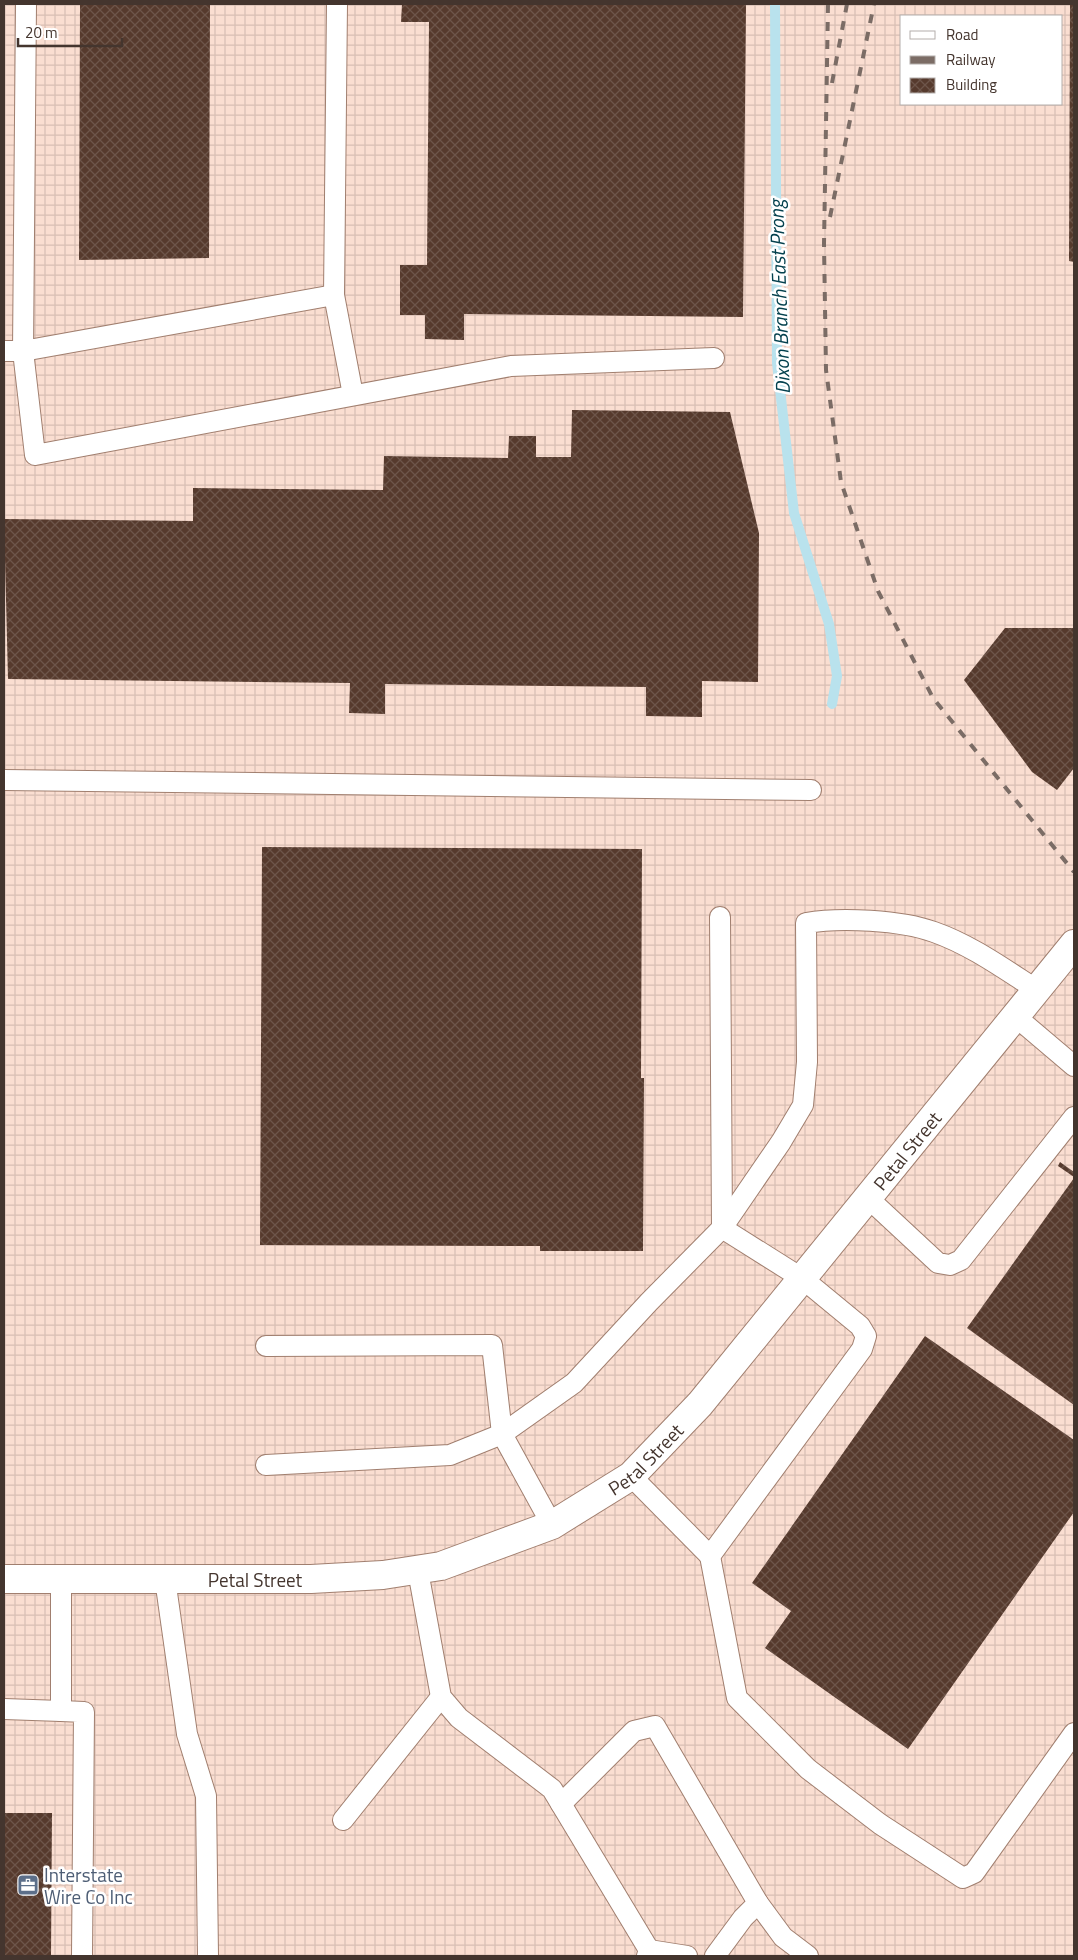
<svg xmlns="http://www.w3.org/2000/svg" width="1078" height="1960" font-family="'Titillium Web',sans-serif">
  <style>
    .industrial { fill: url(#industrial-grid); fill-rule: evenodd }
    .lines { fill: none; stroke-linecap: round; stroke-linejoin: round }
    .stream { stroke: #b9e2ed; stroke-width: 10 }
    .building { fill: url(#building-cross-hatch) }
    .lane-casing { stroke: #a17f6f; stroke-width: 22 }
    .street-casing { stroke: #a17f6f; stroke-width: 30 }
    .lane { stroke: #fff; stroke-width: 20 }
    .street { stroke: #fff; stroke-width: 28 }
    .rail { stroke: #7b6c65; stroke-width: 4; stroke-dasharray: 9 9; stroke-linecap: butt }
    .labels { text-anchor: middle; dominant-baseline: central; stroke-width: 5; stroke-linejoin: round; paint-order: stroke }
    .street-label { font-size: 19px; fill: #44352e; stroke: #fff }
    .service-label { font-size: 19px; fill: #4e5e75; stroke: #fff; text-anchor: start }
    .water-label { font-size: 20px; font-style: italic; fill: #04414e; stroke: #fff }
  </style>
  <defs>
    <pattern id="industrial-grid" width="8" height="8" patternUnits="userSpaceOnUse" patternTransform="scale(1.25)"><rect width="8" height="8" fill="#faded1"/><path d="M0 4h8M4 0v8" fill="none" stroke="#d8bfb4"/></pattern>
    <pattern id="building-cross-hatch" width="8" height="8" patternUnits="userSpaceOnUse" patternTransform="scale(1.25)"><rect width="8" height="8" fill="#563a2d"/><path d="M0 0l8 8M0 8l8-8" fill="none" stroke="#6d554a"/></pattern>
  </defs>
  <rect width="100%" height="100%" fill="#feeee7"/>
  <path class="industrial" d="M4,4H1074V1956H4ZM902,16H1062V104H902Z"/>
  <g class="lines">
    <path class="stream" d="M775,4L777,363L794,513L829,624L837,676L832,704"/>
  </g>
  <g class="building">
    <path d="M80,4H210L209,258L79,260Z"/>
    <path d="M402,4H746L743,317L464,314V340L425,339V315H400V265H427L429,22H401Z"/>
    <path d="M1070,4H1074V262L1069,261Z"/>
    <path d="M572,410L730,412L759,533L758,682L702,681V717L646,716V687L385,684V714L349,713L350,683L8,679L4,519L193,521V488L383,490L384,456L508,458L509,436H536V457H571Z"/>
    <path d="M1005,628H1074V768L1057,790L1032,772L964,680Z"/>
    <path d="M262,847L642,849L641,1078H644L643,1251H540V1246L260,1245Z"/>
    <path d="M1060,1162L1074,1172V1177L1058,1166Z"/>
    <path d="M1074,1178V1405L967,1328Z"/>
    <path d="M925,1336L1074,1440V1512L908,1749L765,1648L791,1611L752,1583Z"/>
    <path d="M4,1813H52L51,1956H4Z"/>
  </g>
  <g class="lines">
    <g class="lane-casing">
      <g id="lane">
        <path d="M26,4L23,351L334,295L337,4"/>
        <path d="M334,295L353,395"/>
        <path d="M4,351H23L35,455L511,366L714,358"/>
        <path d="M4,780L811,790"/>
        <path d="M1015,1016L1074,1066"/>
        <path d="M868,1198L938,1263L950,1265L961,1260L1074,1117"/>
        <path d="M266,1346L492,1345L502,1434L552,1525"/>
        <path d="M266,1465L450,1455L502,1434L574,1383L649,1302L722,1228L781,1142L803,1105L807,1062L806,923C840,917 901,920 934,932C971,945 1004,969 1037,990"/>
        <path d="M631,1476L710,1556L862,1349L866,1336L860,1326L803,1279L722,1228L720,917"/>
        <path d="M710,1556L737,1698L808,1769L880,1824L963,1878L974,1873L1074,1733"/>
        <path d="M418,1571L441,1697L459,1718L552,1789L649,1950L647,1956"/>
        <path d="M165,1579L187,1734L206,1796L208,1956"/>
        <path d="M4,1709L61,1711V1579"/>
        <path d="M61,1711L84,1712L82,1956"/>
        <path d="M561,1804L634,1731L655,1726L758,1903L743,1918L715,1956"/>
        <path d="M343,1820L441,1697"/>
        <path d="M758,1903L783,1937L808,1956"/>
        <path d="M649,1950L687,1956"/>
      </g>
    </g>
    <g class="street-casing">
      <g id="street">
        <path id="s1" d="M4,1579H311L383,1575L441,1566L552,1525L631,1476L700,1404L1074,944"/>
      </g>
    </g>
    <use href="#lane" class="lane"/>
    <use href="#street" class="street"/>
    <g class="rail">
      <path d="M828,4L824,244L826,370L841,482L878,591L933,698L1074,872"/>
      <path d="M832,83L847,4"/>
      <path d="M830,217L874,4"/>
    </g>
  </g>
  <defs>
    <g id="office-square" transform="scale(1.125)"><rect x="-9" y="-9" width="18" height="18" rx="4" fill="#5c6f8a" stroke="#fff"/><path d="M-6-3h4V-5.5h4V-3h4V5H-6ZM-1-4.5V-3h2v-1.5ZM-6 0V1H6V0Z" fill="#fff"/></g>
  </defs>
  <g fill-rule="evenodd">
    <use href="#office-square" x="28" y="1885"/>
  </g>
  <g class="labels">
    <g class="street-label">
      <text stroke="none"><textPath href="#s1" startOffset="1076">Petal Street</textPath></text>
      <text stroke="none"><textPath href="#s1" startOffset="671">Petal Street</textPath></text>
      <text stroke="none"><textPath href="#s1" startOffset="251">Petal Street</textPath></text>
    </g>
    <g class="service-label">
      <text x="44" y="1874">Interstate<tspan x="44" dy="22">Wire Co Inc</tspan></text>
    </g>
    <g class="water-label">
      <text transform="translate(779 297) rotate(-92)">Dixon Branch East Prong</text>
    </g>
  </g>
  <rect width="1078" height="1960" fill="none" stroke="#44352e" stroke-width="10"/>
  <rect x="900" y="15" width="162" height="90" fill="#ffffff" stroke="#b4aeab"/>
  <rect x="910" y="31" width="25" height="8" fill="#ffffff" stroke="#b4aeab"/>
  <text x="946" y="40" font-size="15" fill="#44352e">Road</text>
  <rect x="910" y="56" width="25" height="8" fill="#7b6c65" stroke="#b4aeab"/>
  <text x="946" y="65" font-size="15" fill="#44352e">Railway</text>
  <rect x="910" y="78" width="25" height="15" fill="url(#building-cross-hatch)" stroke="#b4aeab"/>
  <text x="946" y="90" font-size="15" fill="#44352e">Building</text>
  <path d="M18 38v8h104v-8" fill="none" stroke="#44352e" stroke-width="2.5"/>
  <text x="25" y="38" font-size="15" fill="#44352e" stroke="#ffffff" stroke-width="4" paint-order="stroke">20 m</text>
</svg>
